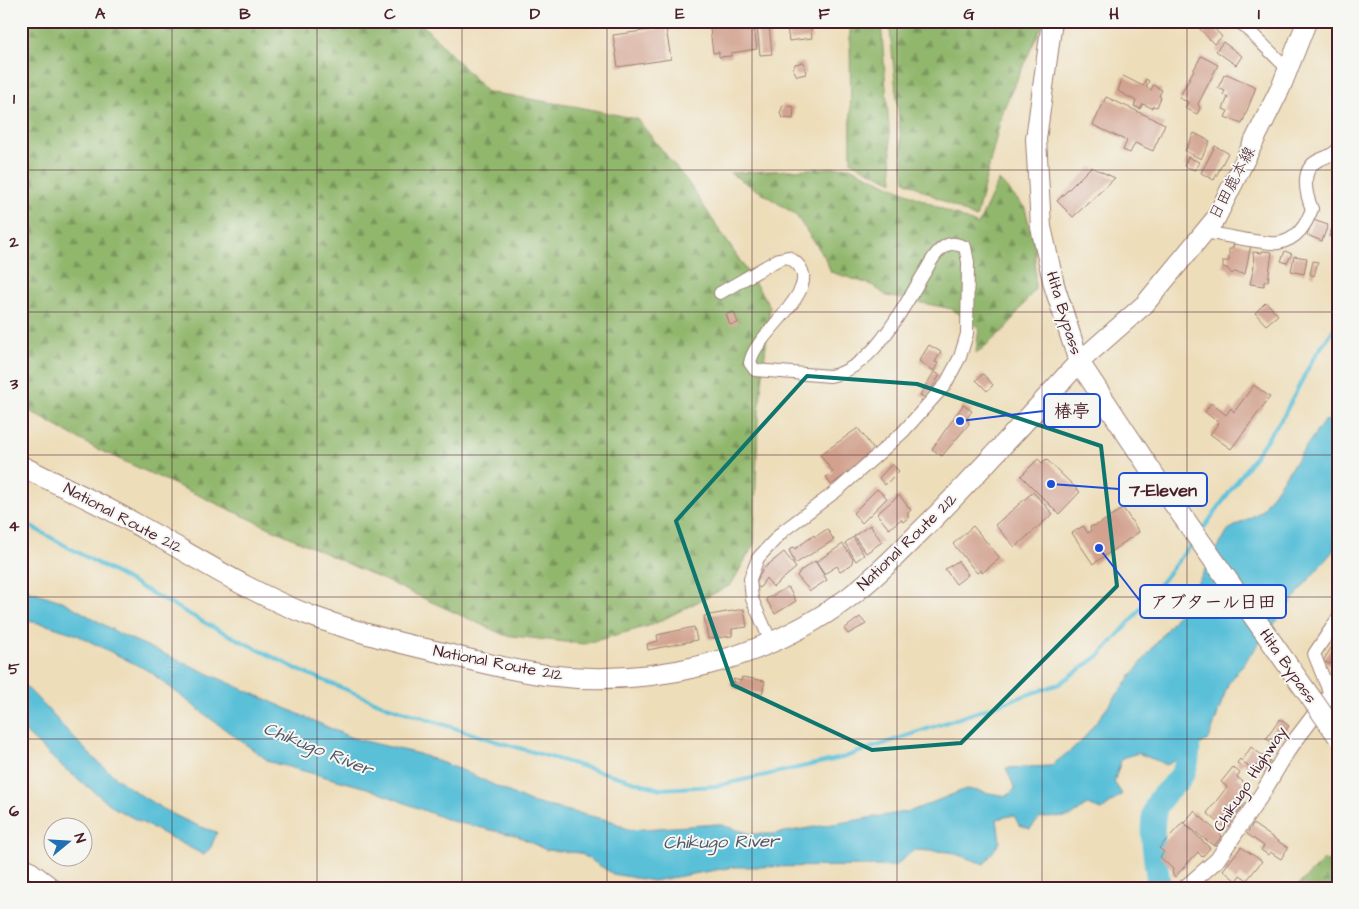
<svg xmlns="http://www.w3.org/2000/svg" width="1359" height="909" font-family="'Architects Daughter','Klee One',sans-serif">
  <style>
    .forest { fill: url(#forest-firs); stroke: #6e6b4c }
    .water { fill: #5ac0d8; stroke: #527082 }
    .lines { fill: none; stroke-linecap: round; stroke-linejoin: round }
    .stream { stroke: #5ac0d8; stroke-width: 4 }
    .river { stroke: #5ac0d8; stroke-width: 24 }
    .building { fill: #d2a28f }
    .minor-casing { stroke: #9c7e72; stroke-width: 14 }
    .tertiary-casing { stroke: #9c7e72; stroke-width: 17 }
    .primary-casing { stroke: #9c7e72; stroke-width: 21 }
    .trunk-casing { stroke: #9c7e72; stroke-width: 22 }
    .minor { stroke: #fff; stroke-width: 12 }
    .tertiary { stroke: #fff; stroke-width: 15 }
    .primary { stroke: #fff; stroke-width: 19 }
    .trunk { stroke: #fff; stroke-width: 20 }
    .trunk-bridge-casing { stroke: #9c7e72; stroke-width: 22; stroke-linecap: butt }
    .trunk-bridge { stroke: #fff; stroke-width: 20 }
    .marked { fill: none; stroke: #0f766e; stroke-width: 4; stroke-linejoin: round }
    .grid { fill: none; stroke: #4a1f2b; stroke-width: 1; stroke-opacity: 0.55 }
    .labels { text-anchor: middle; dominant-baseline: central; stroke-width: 4; stroke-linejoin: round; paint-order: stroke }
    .street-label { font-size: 16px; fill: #4a1f2b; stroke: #f6f6f2 }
    .water-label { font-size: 18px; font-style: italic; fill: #505768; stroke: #f6f6f2 }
    .leader { fill: none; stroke: #1d4ed8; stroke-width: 2 }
    .callout-dot { fill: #1d4ed8; stroke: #f6f6f2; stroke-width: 2 }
    .callout { fill: #f6f6f2; stroke: #1d4ed8; stroke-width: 2 }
    .callout-label { font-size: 18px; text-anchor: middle; font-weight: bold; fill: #4a1f2b }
    .neatline { fill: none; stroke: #4a1f2b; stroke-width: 2 }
    .grid-label { font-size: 16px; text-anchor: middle; font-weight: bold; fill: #4a1f2b }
  </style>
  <defs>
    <pattern id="forest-firs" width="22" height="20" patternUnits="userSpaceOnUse" patternTransform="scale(1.25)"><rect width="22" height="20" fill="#91b76d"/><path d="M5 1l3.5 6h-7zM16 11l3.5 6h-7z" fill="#78945a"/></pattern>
  </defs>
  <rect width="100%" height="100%" fill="#f6f6f2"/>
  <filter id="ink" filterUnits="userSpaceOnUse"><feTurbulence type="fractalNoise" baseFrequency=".02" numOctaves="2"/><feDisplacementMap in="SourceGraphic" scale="10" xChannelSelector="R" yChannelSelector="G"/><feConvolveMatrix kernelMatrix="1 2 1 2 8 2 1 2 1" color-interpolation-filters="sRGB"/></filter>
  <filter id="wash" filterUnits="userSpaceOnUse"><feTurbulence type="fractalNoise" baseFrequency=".0096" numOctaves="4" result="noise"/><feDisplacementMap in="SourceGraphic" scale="20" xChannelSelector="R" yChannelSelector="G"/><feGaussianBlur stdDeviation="1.12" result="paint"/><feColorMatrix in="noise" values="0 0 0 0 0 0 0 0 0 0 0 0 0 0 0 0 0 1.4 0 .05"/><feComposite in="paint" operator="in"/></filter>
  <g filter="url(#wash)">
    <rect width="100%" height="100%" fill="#edddb9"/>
    <g class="forest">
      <path d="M21,21H419L487,92L579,107L637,119L687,181L770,306L758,421L754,544L731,585L652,625L584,644L504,635L95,448L21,406Z"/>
      <path d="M850,21H881L893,182L851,162Z"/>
      <path d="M889,21H1044L1003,110L976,218L905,181Z"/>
      <path d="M849,167L978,225L999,180L1025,208L1035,248V289L1006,328L976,354L979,328L952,309L887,296L872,285L831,272L824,256L795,214L730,173Z"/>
      <path d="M1324,860L1338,863V888H1295Z"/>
    </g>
    <g class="water">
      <path d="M1338,420V545L1305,584L1228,684L1209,739L1167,765L1138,753L1122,758L1114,782L1122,794L1102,810L1087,805L1070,817L1040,818L1030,829L1019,825L1014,815L997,819L1000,842L984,864L950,852L914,850L895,866L733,867L653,881L613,874L580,853L546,850L518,836L451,821L367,788L270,762L211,719L149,671L75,634L44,624L21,620V588L64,602L120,634L352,738L419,754L464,771L530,802L612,821L629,830L718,824L751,834H773L911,811L966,789L1007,796L1015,789L1006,768L1051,766L1081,742L1183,608L1228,530L1260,512L1324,421Z"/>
      <path d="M21,682C53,712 79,748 113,775C140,797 183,823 217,832L211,847L204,855L116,809L59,764L21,728V697L23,696Z"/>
    </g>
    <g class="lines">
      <g class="stream">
        <path d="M21,521L209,625L301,671L386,706L495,741L660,789L716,786L842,758L1059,684L1100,655L1133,618L1194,541"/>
        <path d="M1201,532L1284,415L1313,359L1338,323"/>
      </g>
      <path class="river" d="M1159,888C1157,863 1149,834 1155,810C1158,797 1170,790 1178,780C1192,764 1189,739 1184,720"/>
    </g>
    <g id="blocks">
      <g class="building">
        <path d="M709,21H753L757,49L731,53V56L719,57V52L713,53Z"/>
        <path d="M786,21H810L812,38L789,41Z"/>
        <path d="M1204,21H1208L1222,37L1214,44L1198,27Z"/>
        <path d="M769,25L772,54L760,55L757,26Z"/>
        <path d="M666,28L671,59L618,67L613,35Z"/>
        <path d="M1223,42L1242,56L1236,65L1216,51Z"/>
        <path d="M1201,56L1218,65L1198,104L1200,108L1197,114L1185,108L1188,102L1179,98Z"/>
        <path d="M804,62L806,74L797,76L793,69L795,64Z"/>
        <path d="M1227,74L1256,87L1242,124L1225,117L1228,111L1223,109L1228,97L1223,95L1225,91L1218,88L1224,75Z"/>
        <path d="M1123,76L1143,86L1146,79L1149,81L1146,87L1151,90L1153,85L1162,90L1159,96L1161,97L1157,107L1153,106L1152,108L1143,104L1140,109L1134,106L1136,101L1118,91Z"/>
        <path d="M1106,97L1165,124L1153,151L1135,143L1130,153L1123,150L1127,141L1093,125Z"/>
        <path d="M783,105L794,107L793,119L782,118L780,113Z"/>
        <path d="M1194,133L1210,141L1201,159L1185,151Z"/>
        <path d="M1215,146L1228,153L1214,180L1201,173Z"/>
        <path d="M1188,157L1199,162L1195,170L1184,166Z"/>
        <path d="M1091,167L1115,178L1073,217L1057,201Z"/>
        <path d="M1313,220L1328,225L1322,241L1307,235Z"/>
        <path d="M1333,226L1338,228V239L1329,236Z"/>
        <path d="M1235,242L1251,245L1245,274L1234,272L1232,274L1227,268L1223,267V261H1229V249H1232Z"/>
        <path d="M1262,251L1272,252L1268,281L1264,282V286L1250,284L1254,266L1253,252L1262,253Z"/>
        <path d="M1285,251L1292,254L1287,263L1281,261Z"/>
        <path d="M1294,256L1307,258L1304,274L1291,271Z"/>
        <path d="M1313,261L1318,262L1314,276L1310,274Z"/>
        <path d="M1266,302L1278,315L1266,325L1255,313Z"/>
        <path d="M734,312L738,323L730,325L726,314Z"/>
        <path d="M929,345L941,352L935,362L938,363L934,371L919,361Z"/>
        <path d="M934,372L940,375L926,398L920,395Z"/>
        <path d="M983,374L993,385L987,391L976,380Z"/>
        <path d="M1254,385L1270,397L1231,449L1210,434L1219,423L1205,412L1211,403L1226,415L1231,408L1234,412Z"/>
        <path d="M963,405L972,411L967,418L969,424L942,456L932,449Z"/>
        <path d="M858,428L876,453L831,485L826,477L833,472L820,455Z"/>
        <path d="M1038,459L1042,463L1046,459L1080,492L1059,514L1021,476Z"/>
        <path d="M892,464L899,471L885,485L879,478Z"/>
        <path d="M877,489L887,498L862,523L853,513Z"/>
        <path d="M1033,492L1053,514L1015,547L995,525Z"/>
        <path d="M899,495L911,510L908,513V518L903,522L901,519L889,529L877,514Z"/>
        <path d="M1123,508L1139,532L1093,564L1072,533L1083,526L1088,533L1091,531L1090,527L1099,524Z"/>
        <path d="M870,525L882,542L866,553L854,536Z"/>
        <path d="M973,526L1000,558L982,573L981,570L977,573L953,544Z"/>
        <path d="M827,529L834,540L795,564L789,550L794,547L795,549L814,535L815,537Z"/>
        <path d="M853,537L864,555L856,561L845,543Z"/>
        <path d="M843,544L853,559L851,565L840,571L837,566L824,574L816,562Z"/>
        <path d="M784,552L796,568L773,587L766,578L760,588L754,585L764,568Z"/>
        <path d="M815,561L827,580L810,591L797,576L800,571Z"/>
        <path d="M958,561L968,575L956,584L945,569Z"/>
        <path d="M788,587L796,601L775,614L766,599Z"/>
        <path d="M744,609L747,627L732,629V636L708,639L704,616Z"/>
        <path d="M860,617L866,624L848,634L844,629Z"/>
        <path d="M694,627L697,640L648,650L647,644L658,641L657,635Z"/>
        <path d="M1338,637V657H1334L1330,664L1323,661Z"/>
        <path d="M742,677L765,681L762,694L733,688L734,685H730V682L735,683L733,679L741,681Z"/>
        <path d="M1280,719L1289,726L1280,739L1277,737L1273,743L1266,739Z"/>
        <path d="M1251,747L1270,761L1265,770L1256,765L1253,769L1243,763L1241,766L1237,763L1240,759L1242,761Z"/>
        <path d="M1233,767L1240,773L1237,777L1247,785L1241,793L1245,797L1240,803L1243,805L1225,828L1207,813L1227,787L1221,782Z"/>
        <path d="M1194,811L1222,836L1214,846L1184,823Z"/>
        <path d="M1183,822L1210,848L1202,857L1198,852L1175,877L1172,873L1173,869L1160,857L1164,852L1159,848Z"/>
        <path d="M1253,824L1288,848L1281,859L1270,852L1268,855L1261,850L1264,846L1247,834Z"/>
        <path d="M1241,847L1262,861L1247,880L1240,875L1236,881L1223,870Z"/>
      </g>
    </g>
  </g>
  <g filter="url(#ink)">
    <use href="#blocks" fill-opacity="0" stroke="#9c7e72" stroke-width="1"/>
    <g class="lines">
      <g class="minor-casing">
        <g id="minor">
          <path d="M1239,21L1288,69"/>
          <path d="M1204,232C1219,234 1267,245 1278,243C1297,240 1306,225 1312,209C1306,195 1300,170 1317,161C1326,156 1331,157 1338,149"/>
          <path d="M720,293L779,259L788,257C836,284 755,330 750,363L755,370L830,376C874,368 902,309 923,275C930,264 935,251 947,245C953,242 959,245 965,247L968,262L967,334L960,357L945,385L903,432L839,489L783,531L758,558L750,579L752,599L771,642"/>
          <path d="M1330,694L1314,654L1338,618"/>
        </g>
      </g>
      <g class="tertiary-casing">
        <g id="tertiary">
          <path d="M21,862L55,888"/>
          <path d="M1185,888L1217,860L1262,794L1288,750L1338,684"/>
        </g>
      </g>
      <g class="primary-casing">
        <path id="primary" d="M1079,362L1145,304L1216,218L1281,87L1307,21"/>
      </g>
      <g class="trunk-casing">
        <g id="trunk">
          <path d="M1052,21L1036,139L1041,227L1054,285L1079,362L1164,490"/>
          <path d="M21,466C60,485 99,503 136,524C193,555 248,592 309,615C351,631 395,642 439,652C474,661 510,670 546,675C650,688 764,661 848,598C879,575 905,546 933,519C983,468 1031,415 1079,362"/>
        </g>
      </g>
      <use href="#minor" class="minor"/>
      <use href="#tertiary" class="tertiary"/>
      <use href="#primary" class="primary"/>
      <use href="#trunk" class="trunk"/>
      <g class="trunk-bridge-casing">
        <path id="trunk-bridge" d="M1164,490L1338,736"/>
      </g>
      <use href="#trunk-bridge" class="trunk-bridge"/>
    </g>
  </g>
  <path class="marked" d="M807,376L917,384L1101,446L1117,586L961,743L872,750L733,685L676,521Z"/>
  <path class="grid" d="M172,21V888M317,21V888M462,21V888M607,21V888M752,21V888M897,21V888M1042,21V888M1187,21V888M21,170H1338M21,312H1338M21,455H1338M21,597H1338M21,739H1338"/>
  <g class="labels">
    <g class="street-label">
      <text transform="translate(1232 183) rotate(-62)">日田鹿本線</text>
      <text transform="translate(1064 313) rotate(73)">Hita Bypass</text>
      <text transform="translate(123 518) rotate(28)">National Route 212</text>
      <text transform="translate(907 542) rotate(-44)">National Route 212</text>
      <text transform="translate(498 663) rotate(11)">National Route 212</text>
      <text transform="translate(1288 666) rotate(55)">Hita Bypass</text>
      <text transform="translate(1250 779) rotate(-57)">Chikugo Highway</text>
    </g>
    <g class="water-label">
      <text transform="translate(318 749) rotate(22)">Chikugo River</text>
      <text transform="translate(721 842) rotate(-1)">Chikugo River</text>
    </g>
  </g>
  <path class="leader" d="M960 421L1044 411M1051 484L1119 489M1099 548L1140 601"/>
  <g class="callout-dot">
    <circle cx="960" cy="421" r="5"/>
    <circle cx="1051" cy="484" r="5"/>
    <circle cx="1099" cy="548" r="5"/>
  </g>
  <g class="callout">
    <rect x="1044" y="394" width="56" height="33" rx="5"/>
    <rect x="1119" y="473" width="88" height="33" rx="5"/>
    <rect x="1140" y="585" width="146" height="33" rx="5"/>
  </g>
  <g class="callout-label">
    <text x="1072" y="417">椿亭</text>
    <text x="1163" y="496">7-Eleven</text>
    <text x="1213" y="608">アブタール日田</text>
  </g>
  <rect width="1359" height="909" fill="none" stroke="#f6f6f2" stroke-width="55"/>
  <g transform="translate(68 842) rotate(72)"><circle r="24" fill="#f6f6f2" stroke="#b1a0a2"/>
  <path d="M0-4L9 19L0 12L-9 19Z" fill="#1f6fb2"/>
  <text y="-8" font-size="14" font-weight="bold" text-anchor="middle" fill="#4a1f2b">N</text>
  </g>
  <rect x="28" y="28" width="1304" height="854" class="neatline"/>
  <g class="grid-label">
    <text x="100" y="19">A</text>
    <text x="245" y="19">B</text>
    <text x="390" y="19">C</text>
    <text x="535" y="19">D</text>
    <text x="680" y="19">E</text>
    <text x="824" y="19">F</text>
    <text x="969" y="19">G</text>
    <text x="1114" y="19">H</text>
    <text x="1259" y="19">I</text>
    <text x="14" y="104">1</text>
    <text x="14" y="247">2</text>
    <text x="14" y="389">3</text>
    <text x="14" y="531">4</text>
    <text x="14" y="674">5</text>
    <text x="14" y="816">6</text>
  </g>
</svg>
